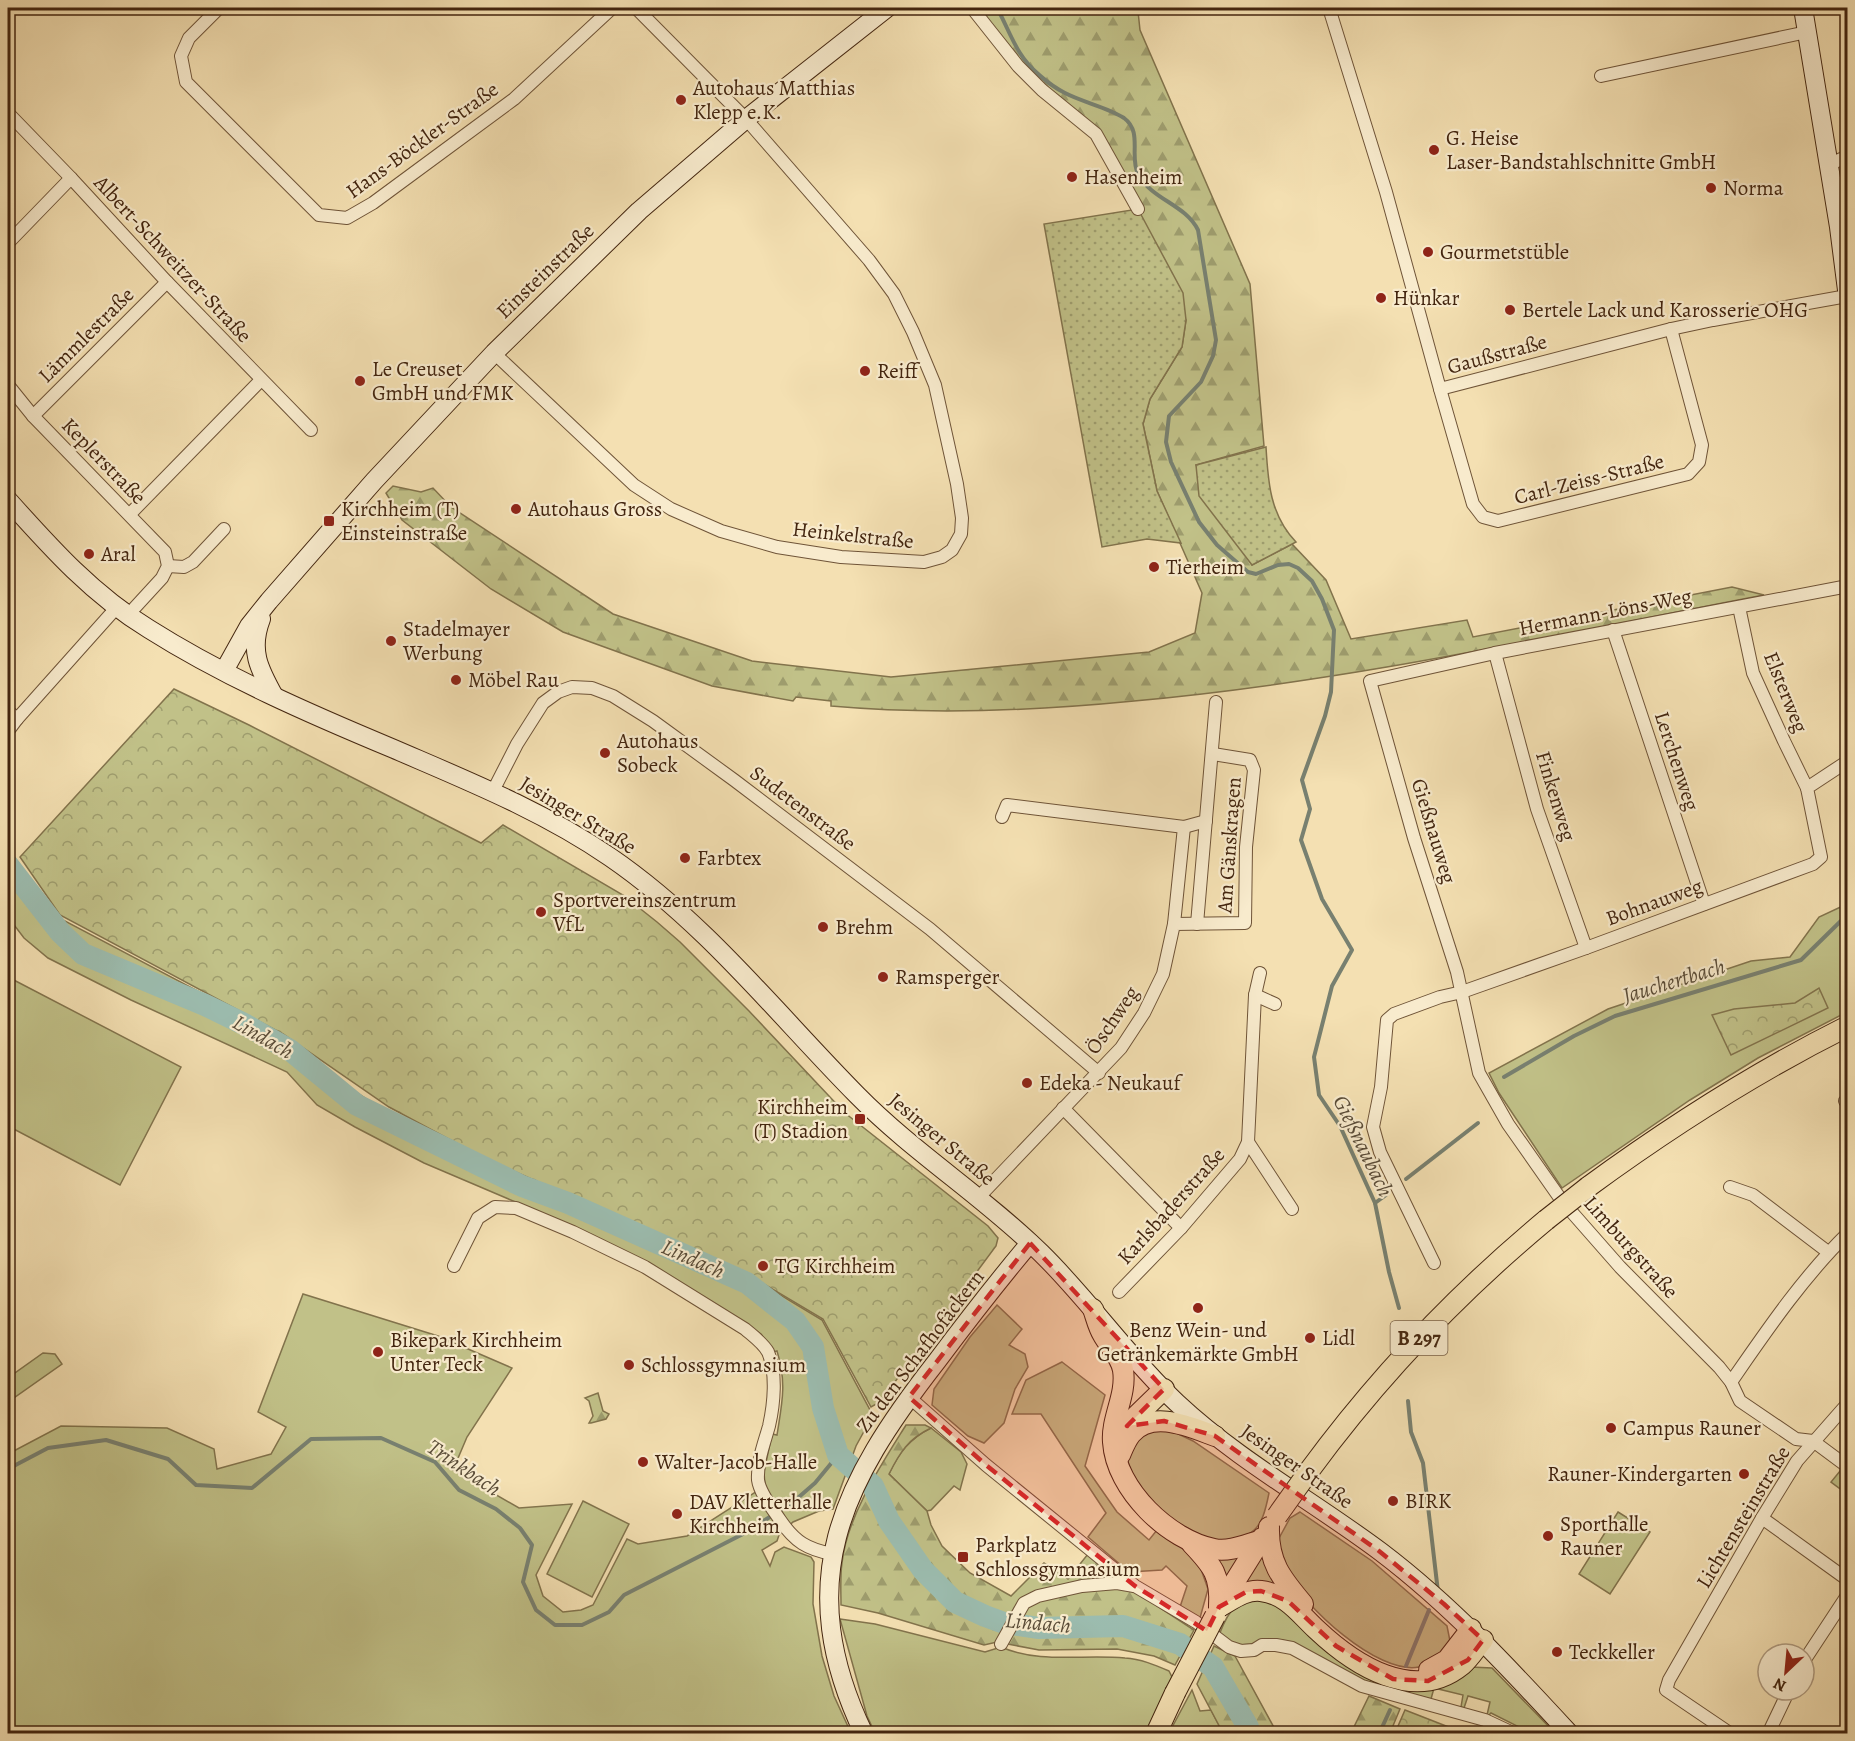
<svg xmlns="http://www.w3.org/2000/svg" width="1855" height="1741" font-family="Alegreya,serif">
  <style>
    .grass { fill: #c1c188; stroke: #82734c; stroke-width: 1.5 }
    .forest { fill: url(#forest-firs); stroke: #82734c; stroke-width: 1.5 }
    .park { fill: url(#park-crowns); stroke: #82734c; stroke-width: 1.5 }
    .garden { fill: url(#garden-dots); stroke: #82734c; stroke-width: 1.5 }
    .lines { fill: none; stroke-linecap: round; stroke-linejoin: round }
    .stream { stroke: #788070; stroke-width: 4 }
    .river { stroke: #9cbdb0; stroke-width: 22 }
    .street-casing { stroke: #6f5438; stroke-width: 14 }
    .secondary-casing { stroke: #43250f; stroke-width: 20 }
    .primary-casing { stroke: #43250f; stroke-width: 22 }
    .street { stroke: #f8ebcd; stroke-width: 12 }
    .secondary { stroke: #f8ebcd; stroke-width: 18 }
    .primary { stroke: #f4e0b2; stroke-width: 20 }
    .primary-bridge-casing { stroke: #43250f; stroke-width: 22; stroke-linecap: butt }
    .primary-bridge { stroke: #f4e0b2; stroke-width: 20 }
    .marked { fill: #d62828; fill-opacity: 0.2; stroke: #d62828; stroke-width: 4.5; stroke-dasharray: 12 8; stroke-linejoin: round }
    .poi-dot { fill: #8f2418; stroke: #f8ebcd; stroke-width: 2 }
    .labels { text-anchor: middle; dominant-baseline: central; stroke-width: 4.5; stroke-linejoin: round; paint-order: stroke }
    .shield { fill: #f8ebcd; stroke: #796048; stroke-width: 1.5 }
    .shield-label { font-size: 20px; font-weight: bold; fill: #43250f }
    .poi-label { font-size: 21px; fill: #43250f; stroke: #f8ebcd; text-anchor: start }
    .street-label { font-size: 21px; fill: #43250f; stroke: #f8ebcd }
    .water-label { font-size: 22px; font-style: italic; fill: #594b37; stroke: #f8ebcd }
  </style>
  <defs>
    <pattern id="forest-firs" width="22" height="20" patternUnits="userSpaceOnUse" patternTransform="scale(1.5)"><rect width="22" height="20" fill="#c1c188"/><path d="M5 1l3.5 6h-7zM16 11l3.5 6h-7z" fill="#9e9d6e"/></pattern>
    <pattern id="park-crowns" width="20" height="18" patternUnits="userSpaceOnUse" patternTransform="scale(1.5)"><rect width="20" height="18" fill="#c1c188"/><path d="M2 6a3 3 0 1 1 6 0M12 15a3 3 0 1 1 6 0" fill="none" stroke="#9e9d6e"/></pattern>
    <pattern id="garden-dots" width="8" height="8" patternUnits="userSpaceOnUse" patternTransform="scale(1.5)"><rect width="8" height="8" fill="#c1c188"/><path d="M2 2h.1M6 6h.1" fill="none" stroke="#9e9d6e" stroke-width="1.8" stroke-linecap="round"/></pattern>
  </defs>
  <rect width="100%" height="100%" fill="#f4e0b2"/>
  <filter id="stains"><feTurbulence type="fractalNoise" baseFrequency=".00333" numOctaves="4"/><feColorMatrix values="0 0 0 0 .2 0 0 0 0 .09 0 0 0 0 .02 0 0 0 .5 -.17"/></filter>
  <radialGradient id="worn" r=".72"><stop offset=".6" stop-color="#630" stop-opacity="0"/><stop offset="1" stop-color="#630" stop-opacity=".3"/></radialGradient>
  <g class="grass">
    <path d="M8,852L61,919L283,1036L346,1086L398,1119L481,1161L595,1208L747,1275L822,1320L870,1410L868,1424L856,1446L833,1509L819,1511L793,1522L779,1535L777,1541L762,1550L770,1566L775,1552L784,1547L811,1557L814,1562L813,1604L822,1656L834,1696L851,1733H8V1454L61,1426L167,1428L214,1449L217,1469L271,1454L286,1427L258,1412L303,1294L438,1336L512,1368L467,1437L453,1470L519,1508L572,1504L536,1575L543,1596L563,1612L581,1610L593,1605L627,1539L638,1544L687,1536L765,1486L764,1472L772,1434L777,1435C782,1403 787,1383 777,1351L773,1352L761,1334L718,1306L539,1212L424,1163L355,1127L317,1105L287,1072L131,1000L48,958L24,938L8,917Z"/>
    <path d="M1847,904V1012L1758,1058L1690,1100L1562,1188L1499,1093L1489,1073L1608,1009L1751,961L1790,957L1819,917Z"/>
    <path d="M8,977L181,1067L120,1185L8,1126Z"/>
    <path d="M997,1305L1022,1329L1009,1345L1025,1354L1028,1367L1015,1389L1004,1423L984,1443L968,1436L932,1405L934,1389L970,1337Z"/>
    <path d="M43,1353L55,1354L62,1364L8,1402V1378Z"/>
    <path d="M1062,1362L1105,1395L1085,1466L1117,1512L1149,1540L1157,1530L1197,1558L1208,1589L1200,1618L1180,1607L1187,1586L1166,1566L1162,1570L1129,1572L1088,1537L1106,1513L1041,1414H1012L1026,1380Z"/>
    <path d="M931,1428L961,1452L967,1464L960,1490L954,1486L931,1510L927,1511L889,1474C899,1453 910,1438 931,1428Z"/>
    <path d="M1168,1429L1193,1441L1269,1493C1261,1533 1255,1535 1216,1543L1166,1517L1134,1482L1126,1455L1147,1430Z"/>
    <path d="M583,1501L629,1524L592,1597L547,1574Z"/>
    <path d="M1300,1512L1372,1561L1447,1626L1450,1641C1441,1652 1434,1664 1419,1667C1377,1675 1304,1606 1285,1571C1281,1563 1280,1550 1278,1540L1290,1518Z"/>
    <path d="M1618,1512L1650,1532L1610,1594L1579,1574Z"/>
    <path d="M1264,1548L1286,1594L1238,1589Z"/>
    <path d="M1244,1551L1224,1582L1215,1559Z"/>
    <path d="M1267,1597L1374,1677L1470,1667L1492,1668L1555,1733H1531L1491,1713L1489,1715H1487L1490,1702L1468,1696L1464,1708L1461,1707L1463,1695L1434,1688L1431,1699L1360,1681L1283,1640C1256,1638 1244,1655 1219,1635C1230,1606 1236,1601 1267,1597Z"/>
    <path d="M840,1619L875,1624L985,1652L1001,1647C1040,1664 1083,1654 1125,1658C1141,1659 1155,1665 1169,1671L1172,1677L1146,1733H875L867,1716Z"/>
    <path d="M1192,1690L1200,1711L1211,1710L1223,1733H1169Z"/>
  </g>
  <g class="forest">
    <path d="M972,8H1125L1138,11L1140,30L1250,284L1264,446L1196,465L1252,565L1292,544L1326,580L1351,639L1467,620L1473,637L1732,587L1764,595C1555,635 1346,682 1134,701C1033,711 932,715 831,706V701L796,697L793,701L712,686L563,632L491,589L402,520L386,493L393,486L421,492L433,488L451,507L613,614L752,661L891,677L1149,652L1195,633L1202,593L1157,491L1143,424L1150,399L1182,347L1186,320L1096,134L1042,90Z"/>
    <path d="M598,1393L603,1411L609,1414L606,1419L591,1423H589L593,1416L589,1401L585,1398Z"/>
    <path d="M906,1425H925L931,1428C908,1439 900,1452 889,1474L927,1511L931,1525L942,1546L970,1573L1011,1596L1044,1563L1068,1579L1088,1554L1157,1606L1194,1630L1175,1665L1154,1656L1117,1649L1039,1650L997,1642L984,1645L878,1613L841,1605C841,1591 840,1577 842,1563C847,1516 881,1465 906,1425Z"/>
    <path d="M1214,1646L1235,1656L1277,1733H1223L1197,1684Z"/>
    <path d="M1369,1696L1400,1709L1390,1733H1351Z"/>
  </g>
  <g class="park">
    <path d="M174,689L249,725L481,843L503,825L623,895L657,922L680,942L749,1011L845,1113L988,1226L998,1238L996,1246L880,1402L871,1407L823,1319L747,1274L484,1158L389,1107L283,1034L60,915L20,857Z"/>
    <path d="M1819,988L1828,1008L1731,1055L1712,1015L1734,1009L1795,1003Z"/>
    <path d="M1840,1471L1847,1477V1494L1831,1482Z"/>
    <path d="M1405,1710L1464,1733H1395Z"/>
  </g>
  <g class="garden">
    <path d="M1138,209L1183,293L1186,320L1182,347L1150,399L1143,424L1157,491L1181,543L1147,539L1102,547L1044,224Z"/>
    <path d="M1266,447C1268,482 1270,515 1296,542L1252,565L1199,496L1196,465Z"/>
  </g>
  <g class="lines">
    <g class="stream">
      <path d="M997,8C1005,22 1011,39 1020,53C1029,68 1049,85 1065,93C1082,102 1109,108 1124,118C1143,132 1129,156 1138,174C1152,200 1185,204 1198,230L1216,340L1213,356L1201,382L1169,416L1166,442L1171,462L1199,522L1217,545L1248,572L1256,574L1278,565L1289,564L1298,568L1312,581L1322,599L1334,630L1331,692L1325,716L1302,780L1310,809L1301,840L1322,899L1352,950L1332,986L1314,1057L1319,1095L1340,1126L1375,1203L1389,1272L1399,1308"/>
      <path d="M1504,1077L1574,1036L1615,1016L1801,960L1848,914"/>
      <path d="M1406,1179L1478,1123"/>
      <path d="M1375,1203L1386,1195"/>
      <path d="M1408,1401L1411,1432L1423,1463L1438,1592"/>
      <path d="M8,1469L48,1448L106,1440L168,1459L196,1485L252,1488L311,1439L381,1438L435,1462L459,1490L496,1509L520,1528L532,1545L523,1582L536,1610L555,1625H582L609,1612L624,1595L741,1535L792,1503L815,1483L838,1455"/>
      <path d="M1406,1666L1429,1610"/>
      <path d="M1379,1734L1390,1710"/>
    </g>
    <path class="river" d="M8,865L60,932L83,954L205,1005L246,1025L290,1050L357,1105L522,1186L568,1203L747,1283L795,1321L813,1347L823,1408L838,1455L873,1486L889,1521L923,1570L955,1602L985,1616L1004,1623L1039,1628L1123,1626L1180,1644L1213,1667L1248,1727L1249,1734"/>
    <g class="street-casing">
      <g id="street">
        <path d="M219,8L189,38L181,56L186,82L319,215L347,218L373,203L514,99L612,8"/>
        <path d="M972,8L1018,66L1042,90L1096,134L1138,209"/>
        <path d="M1329,8L1386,192L1440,389L1671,329L1713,320L1847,296"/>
        <path d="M1601,76L1807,32"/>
        <path d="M8,113L71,178L167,282L311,430"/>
        <path d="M1828,165L1848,156"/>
        <path d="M8,243L71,178"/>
        <path d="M494,353L634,485L671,509L721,531L777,547L841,557L924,562L942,557L952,550L961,534L962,518L957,484L935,385L913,332L894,294L869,260L746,119L636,8"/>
        <path d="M8,385L33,416L165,552L168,566L162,578L128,615"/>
        <path d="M1440,389L1473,504L1483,517L1498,521L1688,474L1699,462L1702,445L1671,329"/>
        <path d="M33,416L167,282"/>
        <path d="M130,514L261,380"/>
        <path d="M168,566L184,567L193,562L224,529"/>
        <path d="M1848,586L1495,653L1370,681L1414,838L1457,972L1479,1073L1508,1124L1562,1201L1620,1267L1719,1367L1731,1382L1740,1401L1796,1439L1813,1441L1848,1467"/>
        <path d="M1739,607L1753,673L1784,741L1807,788"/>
        <path d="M1613,630L1704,904"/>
        <path d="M1495,653L1537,809L1586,948"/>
        <path d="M8,711L17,719L117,607"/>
        <path d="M8,731L17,719"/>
        <path d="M493,791L517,744L543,703L558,692L572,687L592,688L613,696L653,721L734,780L930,929L1099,1073"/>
        <path d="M1002,817L1007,805L1184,827L1206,821"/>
        <path d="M1174,924L1184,827"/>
        <path d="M1197,924L1216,702"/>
        <path d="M1255,995L1275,1004"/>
        <path d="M1845,1101L1848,1103"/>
        <path d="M1063,1108L1181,1228"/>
        <path d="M1248,1142L1292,1209"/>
        <path d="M1730,1187L1753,1195L1828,1252"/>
        <path d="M978,1198L1121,1048L1144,1013L1163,974L1174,924L1245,923L1246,847L1254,770L1250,760L1213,754"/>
        <path d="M1434,1263L1380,1152L1373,1127L1381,1087L1387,1020L1394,1014L1440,997L1462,992L1586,948L1813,864L1821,857L1807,788L1848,761"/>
        <path d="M454,1266L478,1218L495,1207L516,1208L573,1232L645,1267L745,1329C753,1336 763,1343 768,1352C777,1373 774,1404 769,1426C764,1444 757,1461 758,1480C760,1494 773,1509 780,1520C795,1542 807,1549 832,1554"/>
        <path d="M1119,1292L1181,1228L1240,1159L1248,1142L1255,995L1260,973"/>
        <path d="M1731,1382C1767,1330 1803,1277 1848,1233"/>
        <path d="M909,1397L986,1465L1135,1586L1196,1622L1229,1647L1241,1651L1254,1650L1262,1645H1276L1292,1648L1362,1686L1485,1720L1515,1734"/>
        <path d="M1762,1518L1848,1580"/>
        <path d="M1001,1644L1024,1603L1038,1596L1082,1586L1117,1583L1134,1586"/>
        <path d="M1804,1661L1848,1594"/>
        <path d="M1731,1734L1666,1690L1669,1680L1762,1518L1797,1461L1848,1403"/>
        <path d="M1768,1734L1789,1690"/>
      </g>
    </g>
    <g class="secondary-casing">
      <g id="secondary">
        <path d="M1803,8L1839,227L1848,298"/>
        <path d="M8,500C51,548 93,595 149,629C225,677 310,714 394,749C468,781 543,811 610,857C705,922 777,1014 857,1095C914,1153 983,1196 1041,1253C1089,1300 1128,1357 1177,1403C1239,1461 1313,1501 1381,1552C1451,1605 1510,1669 1570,1734"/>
        <path d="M261,619C249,650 259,669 274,696"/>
        <path d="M224,671L249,626L269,601L374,481L494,353L639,211L746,119L887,8"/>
        <path d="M864,1734C791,1582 841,1484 937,1361C967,1321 998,1281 1030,1243"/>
      </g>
    </g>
    <g class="primary-casing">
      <g id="primary">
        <path d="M1588,1187C1670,1127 1756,1072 1848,1026"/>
        <path d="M1093,1309C1096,1317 1098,1327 1103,1335C1109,1346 1121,1357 1123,1370C1127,1395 1111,1418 1113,1442C1116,1490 1169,1540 1214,1549C1229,1552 1245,1545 1259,1541"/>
        <path d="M1124,1432L1129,1423L1164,1389"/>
        <path d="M1120,1455C1123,1448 1126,1440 1131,1434C1152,1409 1190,1427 1215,1436"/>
        <path d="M1309,1471C1378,1377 1457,1294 1546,1220"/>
        <path d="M1269,1527C1268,1562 1281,1578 1303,1604"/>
        <path d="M1192,1544C1213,1566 1221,1576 1219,1607"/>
        <path d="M1219,1607C1232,1600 1245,1589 1261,1591C1286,1594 1299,1613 1316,1629C1354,1665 1414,1704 1462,1665C1470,1658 1476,1648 1483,1640"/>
        <path d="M1219,1607L1262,1538"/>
        <path d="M1429,1670L1447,1660L1471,1629"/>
        <path d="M1156,1734L1175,1693"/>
      </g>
    </g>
    <use href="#street" class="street"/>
    <use href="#secondary" class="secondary"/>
    <use href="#primary" class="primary"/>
    <g class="primary-bridge-casing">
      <g id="primary-bridge">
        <path d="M1546,1220L1588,1187"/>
        <path d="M1277,1516L1309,1471"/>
        <path d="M1175,1693L1215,1616"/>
      </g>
    </g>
    <use href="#primary-bridge" class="primary-bridge"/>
  </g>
  <path class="marked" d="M1030,1243L1164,1389L1127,1426L1164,1421L1215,1436L1379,1551L1444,1604L1483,1640L1468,1660L1428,1681L1393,1679L1336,1646L1288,1601L1261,1591L1246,1592L1219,1607L1207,1631L1135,1586L986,1465L909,1397Z"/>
  <g class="poi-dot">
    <circle cx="681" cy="100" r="6"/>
    <circle cx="1434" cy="150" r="6"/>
    <circle cx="1072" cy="177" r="6"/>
    <circle cx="1711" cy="188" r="6"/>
    <circle cx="1428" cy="252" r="6"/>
    <circle cx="1381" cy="298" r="6"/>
    <circle cx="1510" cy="310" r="6"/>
    <circle cx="865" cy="371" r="6"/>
    <circle cx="360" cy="381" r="6"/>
    <circle cx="516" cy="509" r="6"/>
    <rect x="323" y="515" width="12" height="12" rx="3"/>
    <circle cx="89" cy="554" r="6"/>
    <circle cx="1154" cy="567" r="6"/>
    <circle cx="391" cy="641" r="6"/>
    <circle cx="456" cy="680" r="6"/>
    <circle cx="605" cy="753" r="6"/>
    <circle cx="685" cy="858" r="6"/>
    <circle cx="541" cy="912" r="6"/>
    <circle cx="823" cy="927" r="6"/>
    <circle cx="883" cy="977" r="6"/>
    <circle cx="1027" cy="1083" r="6"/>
    <rect x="854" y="1113" width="12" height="12" rx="3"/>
    <circle cx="763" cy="1266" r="6"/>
    <circle cx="1198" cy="1308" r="6"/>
    <circle cx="1310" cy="1338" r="6"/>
    <circle cx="378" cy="1352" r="6"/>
    <circle cx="629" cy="1365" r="6"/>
    <circle cx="1611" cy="1428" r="6"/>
    <circle cx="643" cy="1462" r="6"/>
    <circle cx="1744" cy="1474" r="6"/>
    <circle cx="1393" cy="1501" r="6"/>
    <circle cx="677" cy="1514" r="6"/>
    <circle cx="1548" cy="1536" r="6"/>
    <rect x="957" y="1551" width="12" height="12" rx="3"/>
    <circle cx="1557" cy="1652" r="6"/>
  </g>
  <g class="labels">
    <rect class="shield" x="1390.5" y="1321" width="57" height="34" rx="4.5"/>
    <g class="shield-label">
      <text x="1419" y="1338">B 297</text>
    </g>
    <g class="poi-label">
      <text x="693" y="88">Autohaus Matthias<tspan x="693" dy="24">Klepp e.K.</tspan></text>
      <text x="1446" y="138">G. Heise<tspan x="1446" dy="24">Laser-Bandstahlschnitte GmbH</tspan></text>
      <text x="1084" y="177">Hasenheim</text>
      <text x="1723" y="188">Norma</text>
      <text x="1440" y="252">Gourmetstüble</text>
      <text x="1393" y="298">Hünkar</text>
      <text x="1522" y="310">Bertele Lack und Karosserie OHG</text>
      <text x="372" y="369">Le Creuset<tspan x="372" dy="24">GmbH und FMK</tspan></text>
      <text x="877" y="371">Reiff</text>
      <text x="341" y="509">Kirchheim (T)<tspan x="341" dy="24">Einsteinstraße</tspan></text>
      <text x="528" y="509">Autohaus Gross</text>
      <text x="101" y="554">Aral</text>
      <text x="1166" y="567">Tierheim</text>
      <text x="403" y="629">Stadelmayer<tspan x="403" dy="24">Werbung</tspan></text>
      <text x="468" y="680">Möbel Rau</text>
      <text x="617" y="741">Autohaus<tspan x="617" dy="24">Sobeck</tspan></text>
      <text x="697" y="858">Farbtex</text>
      <text x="553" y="900">Sportvereinszentrum<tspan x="553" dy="24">VfL</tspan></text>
      <text x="835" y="927">Brehm</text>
      <text x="895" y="977">Ramsperger</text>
      <text x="1039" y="1083">Edeka - Neukauf</text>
      <text x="848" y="1107" text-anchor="end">Kirchheim<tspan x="848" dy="24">(T) Stadion</tspan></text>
      <text x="775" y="1266">TG Kirchheim</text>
      <text x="1198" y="1330" text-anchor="middle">Benz Wein- und<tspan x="1198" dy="24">Getränkemärkte GmbH</tspan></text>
      <text x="1322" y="1338">Lidl</text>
      <text x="390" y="1340">Bikepark Kirchheim<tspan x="390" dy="24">Unter Teck</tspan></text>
      <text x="641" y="1365">Schlossgymnasium</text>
      <text x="1623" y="1428">Campus Rauner</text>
      <text x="655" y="1462">Walter-Jacob-Halle</text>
      <text x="1732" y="1474" text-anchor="end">Rauner-Kindergarten</text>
      <text x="1405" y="1501">BIRK</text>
      <text x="689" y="1502">DAV Kletterhalle<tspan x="689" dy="24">Kirchheim</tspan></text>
      <text x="1560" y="1524">Sporthalle<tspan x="1560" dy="24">Rauner</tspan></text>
      <text x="975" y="1545">Parkplatz<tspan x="975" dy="24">Schlossgymnasium</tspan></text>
      <text x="1569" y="1652">Teckkeller</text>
    </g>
    <g class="street-label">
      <text transform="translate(422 140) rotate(-36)">Hans-Böckler-Straße</text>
      <text transform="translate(173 259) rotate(47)">Albert-Schweitzer-Straße</text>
      <text transform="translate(545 271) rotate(-44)">Einsteinstraße</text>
      <text transform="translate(86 335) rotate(-45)">Lämmlestraße</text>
      <text transform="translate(1497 354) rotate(-15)">Gaußstraße</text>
      <text transform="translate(104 461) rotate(46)">Keplerstraße</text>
      <text transform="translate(1589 479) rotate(-14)">Carl-Zeiss-Straße</text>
      <text transform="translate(853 535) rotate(6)">Heinkelstraße</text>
      <text transform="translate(1605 612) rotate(-11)">Hermann-Löns-Weg</text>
      <text transform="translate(1786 692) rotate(68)">Elsterweg</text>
      <text transform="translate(1677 761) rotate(72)">Lerchenweg</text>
      <text transform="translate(1556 796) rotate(73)">Finkenweg</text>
      <text transform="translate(803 808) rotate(37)">Sudetenstraße</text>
      <text transform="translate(578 815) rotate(31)">Jesinger Straße</text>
      <text transform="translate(1434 831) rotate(73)">Gießnauweg</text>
      <text transform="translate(1229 845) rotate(-86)">Am Gänskragen</text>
      <text transform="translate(1654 902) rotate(-20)">Bohnauweg</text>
      <text transform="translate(1112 1020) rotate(-56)">Öschweg</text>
      <text transform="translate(942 1139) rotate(40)">Jesinger Straße</text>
      <text transform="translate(1171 1206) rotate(-48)">Karlsbaderstraße</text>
      <text transform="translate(1631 1247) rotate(48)">Limburgstraße</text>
      <text transform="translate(920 1351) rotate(-53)">Zu den Schafhofäckern</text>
      <text transform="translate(1297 1466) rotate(35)">Jesinger Straße</text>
      <text transform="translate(1743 1517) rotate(-59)">Lichtensteinstraße</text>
    </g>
    <g class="water-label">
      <text transform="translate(1674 981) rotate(-17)">Jauchertbach</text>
      <text transform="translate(263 1037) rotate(30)">Lindach</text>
      <text transform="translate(1363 1146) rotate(64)">Gießnaubach</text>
      <text transform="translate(693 1259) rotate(24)">Lindach</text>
      <text transform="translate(464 1468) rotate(34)">Trinkbach</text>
      <text transform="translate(1038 1623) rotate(5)">Lindach</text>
    </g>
  </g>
  <rect width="1855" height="1741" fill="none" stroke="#f4e0b2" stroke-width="30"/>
  <rect x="9" y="9" width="1837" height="1723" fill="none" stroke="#43250f" stroke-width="3"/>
  <rect x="15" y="15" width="1825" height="1711" fill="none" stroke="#43250f" stroke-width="1.5"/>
  <g transform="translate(1786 1672) rotate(206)"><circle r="28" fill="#f8ebcd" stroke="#b09c81" stroke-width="1.5"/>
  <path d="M0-4.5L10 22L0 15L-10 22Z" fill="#8f2418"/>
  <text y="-9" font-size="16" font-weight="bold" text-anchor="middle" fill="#43250f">N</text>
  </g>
  <rect width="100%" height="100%" filter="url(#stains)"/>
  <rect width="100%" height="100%" fill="url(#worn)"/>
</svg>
